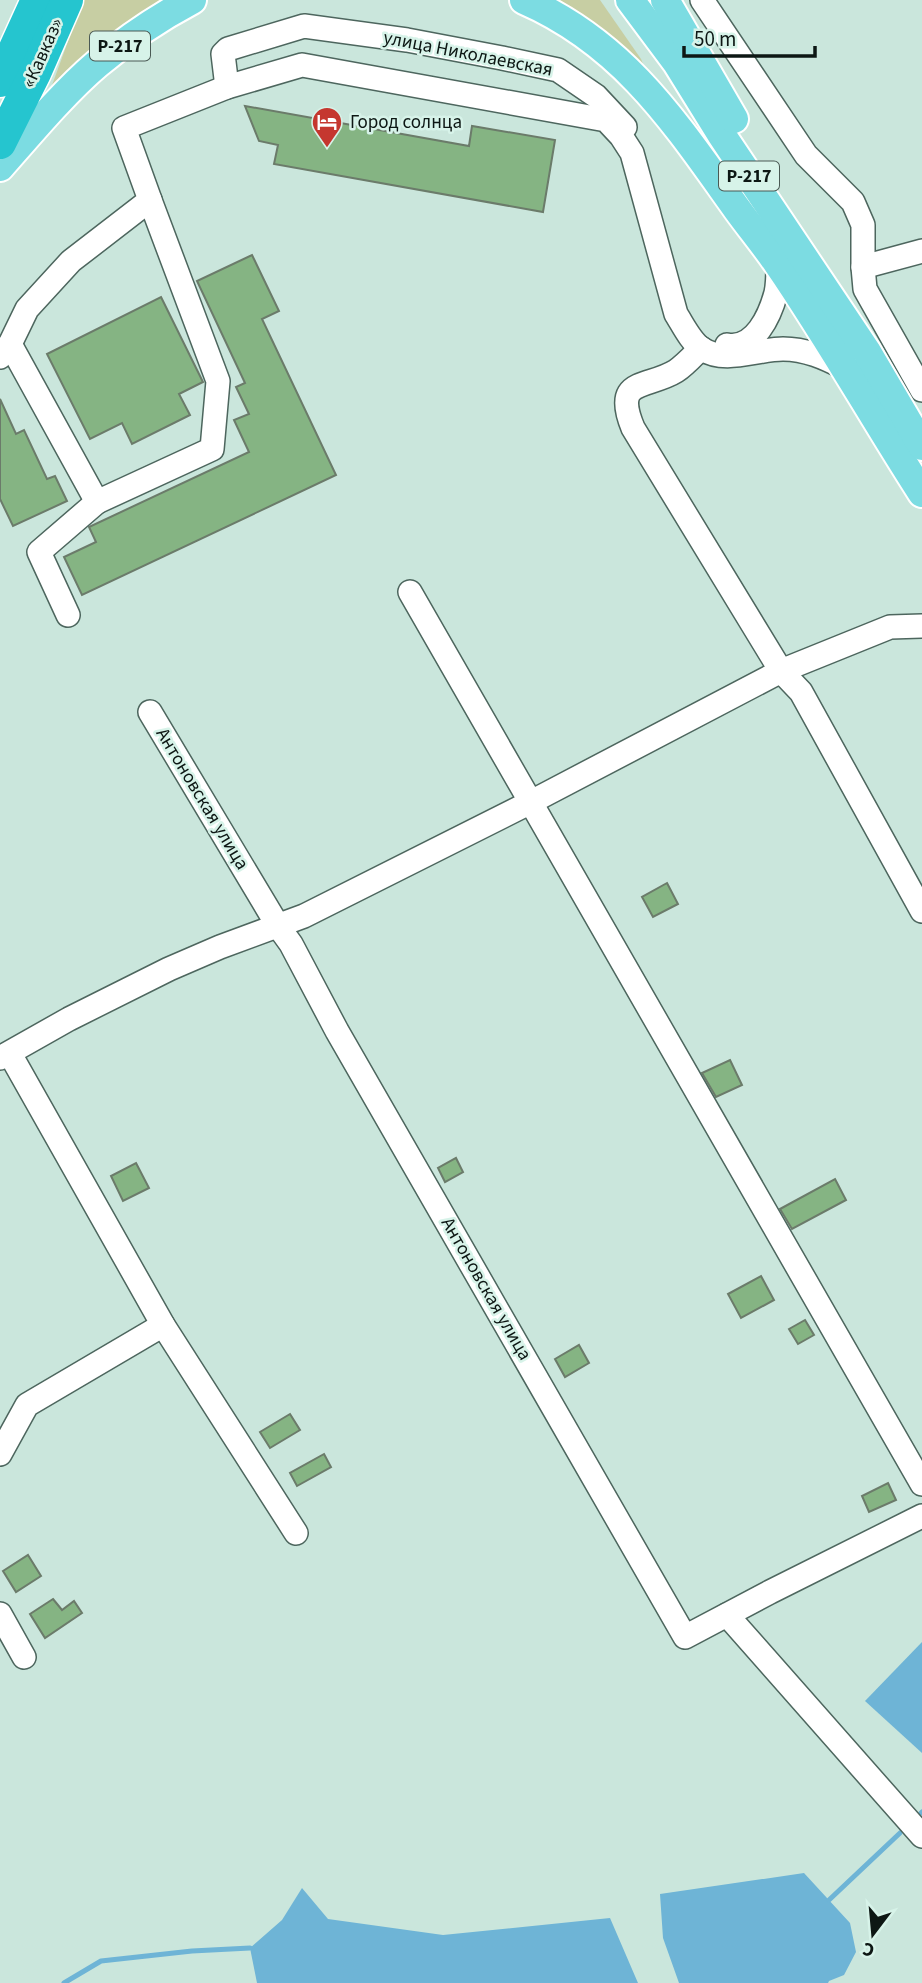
<svg xmlns="http://www.w3.org/2000/svg" width="922" height="1983" font-family="'Source Sans 3',sans-serif">
  <style>
    .green { fill: #c7cea3 }
    .water { fill: #6eb4d6 }
    .lines { fill: none; stroke-linecap: round; stroke-linejoin: round }
    .stream { stroke: #6eb4d6; stroke-width: 5 }
    .building { fill: #85b483; stroke: #6b7b6a; stroke-width: 2 }
    .minor-casing { stroke: #4d665e; stroke-width: 26 }
    .major-casing { stroke: #fff; stroke-width: 32 }
    .highway-casing { stroke: #fff; stroke-width: 35 }
    .minor { stroke: #fff; stroke-width: 23 }
    .major { stroke: #7cdce2; stroke-width: 28 }
    .highway { stroke: #25c5cf; stroke-width: 32 }
    .labels { text-anchor: middle; dominant-baseline: central; stroke-width: 5; stroke-linejoin: round; paint-order: stroke }
    .shield { fill: #d7f3e9; stroke: #4a5954; stroke-width: 2 }
    .shield-label { font-size: 18px; font-weight: bold; fill: #0d1714 }
    .street-label { font-size: 19px; fill: #0d1714; stroke: #d7f3e9 }
    .poi-label { font-size: 19px; fill: #0d1714; stroke: #d7f3e9; text-anchor: start }
  </style>
  <rect width="100%" height="100%" fill="#cae6dc"/>
  <g class="green">
    <path d="M83,0H166L47,99Z"/>
    <path d="M547,0H600L641,59L646,71Z"/>
  </g>
  <g class="water">
    <path d="M922,1642V1753L865,1701Z"/>
    <path d="M804,1873L850,1923L856,1952L844,1975L829,1981L828,1983H679L663,1938L660,1894Z"/>
    <path d="M302,1888L328,1919L443,1935L610,1918L638,1983H257L250,1948L282,1920Z"/>
  </g>
  <g class="lines">
    <g class="stream">
      <path d="M921,1813L922,1812"/>
      <path d="M829,1900L900,1833"/>
      <path d="M64,1983L101,1961L192,1951L250,1948"/>
    </g>
  </g>
  <g class="building">
    <path d="M245,106L469,146L472,126L555,140L543,212L274,164L278,145L259,141Z"/>
    <path d="M252,255L279,311L262,319L336,475L82,595L64,557L96,542L89,527L249,452L234,420L249,414L236,387L245,383L197,281Z"/>
    <path d="M161,297L203,382L179,394L190,415L132,444L122,423L90,439L47,354Z"/>
    <path d="M0,399L16,434L24,430L47,479L55,476L67,501L13,526L0,499Z"/>
    <path d="M667,883L678,904L653,917L642,897Z"/>
    <path d="M730,1060L742,1085L716,1097L702,1073Z"/>
    <path d="M456,1158L463,1172L445,1182L438,1168Z"/>
    <path d="M136,1163L149,1188L123,1201L111,1176Z"/>
    <path d="M835,1179L846,1200L792,1229L780,1209Z"/>
    <path d="M761,1276L774,1300L741,1318L728,1294Z"/>
    <path d="M805,1320L814,1335L798,1344L789,1329Z"/>
    <path d="M579,1345L589,1363L565,1377L555,1359Z"/>
    <path d="M290,1414L300,1430L270,1448L260,1432Z"/>
    <path d="M324,1454L331,1467L297,1486L290,1473Z"/>
    <path d="M888,1483L896,1500L869,1512L862,1496Z"/>
    <path d="M28,1555L41,1576L16,1592L3,1571Z"/>
    <path d="M53,1599L62,1610L74,1601L82,1613L45,1638L30,1614Z"/>
  </g>
  <g class="lines">
    <g class="minor-casing">
      <g id="minor">
        <path d="M702,0L806,155L853,202L863,225V267L865,289L922,390"/>
        <path d="M227,87L223,54L228,49L304,26L407,40L502,58L558,70L596,96L625,127"/>
        <path d="M863,267L922,251"/>
        <path d="M10,344L97,502L212,449L218,381L150,200"/>
        <path d="M727,345C755,350 770,315 776,293C778,284 778,274 778,265"/>
        <path d="M701,348C693,356 685,365 676,371C647,389 612,377 633,428L781,671L801,692L922,911"/>
        <path d="M0,357L10,344L27,309L71,261L150,200L124,128L227,87L302,65L606,120L621,136L632,153L676,314C683,325 691,342 702,349C725,364 757,349 783,349C806,349 825,358 845,368"/>
        <path d="M410,592L922,1484"/>
        <path d="M68,615L39,552L97,502"/>
        <path d="M150,712L278,926L291,944L337,1031L685,1637L770,1592L922,1516"/>
        <path d="M10,1054L163,1325L296,1533"/>
        <path d="M0,1058L69,1019L169,969L220,947L304,916L531,802L781,671L890,627L922,626"/>
        <path d="M0,1454L27,1405L163,1325"/>
        <path d="M0,1614L24,1657"/>
        <path d="M727,1615L922,1836"/>
      </g>
    </g>
    <g class="major-casing">
      <g id="major">
        <path d="M524,0C625,44 676,124 737,209C750,227 765,245 778,264C829,338 873,417 922,493"/>
        <path d="M630,0L677,63L721,134L867,352L922,446"/>
        <path d="M665,0L734,119"/>
        <path d="M0,167C29,134 64,92 97,64C127,39 158,18 192,0"/>
      </g>
    </g>
    <g class="highway-casing">
      <g id="highway">
        <path d="M0,81L37,0"/>
        <path d="M0,143L35,73L67,0"/>
      </g>
    </g>
    <use href="#minor" class="minor"/>
    <use href="#major" class="major"/>
    <use href="#highway" class="highway"/>
  </g>
  <defs>
    <g id="hotel-pin" transform="scale(1.575)"><path d="M0 17L-7.5 6A9.5 9.5 0 1 1 7.5 6Z" fill="#c5372f" stroke="#d7f3e9"/><path d="M-6-4.5h1.5V1H6V5H4.5V3h-9V5H-6ZM-4 0a1.8 1.8 0 1 1 3.6 0ZM.5 0V-2.5h3Q6-2.5 6 0Z" fill="#fff"/></g>
  </defs>
  <g fill-rule="evenodd">
    <use href="#hotel-pin" x="327" y="122"/>
  </g>
  <g class="labels">
    <g class="shield">
      <rect x="90" y="31.5" width="60" height="29" rx="5"/>
      <rect x="719" y="161.5" width="60" height="29" rx="5"/>
    </g>
    <g class="shield-label">
      <text x="120" y="46">Р-217</text>
      <text x="749" y="176">Р-217</text>
    </g>
    <g class="street-label">
      <text transform="translate(43 53) rotate(-66)">«Кавказ»</text>
      <text transform="translate(468 54) rotate(11)">улица Николаевская</text>
      <text transform="translate(202 799) rotate(59)">Антоновская улица</text>
      <text transform="translate(486 1289) rotate(60)">Антоновская улица</text>
    </g>
    <g class="poi-label">
      <text x="350" y="122">Город солнца</text>
    </g>
  </g>
  <g transform="translate(873 1934) rotate(196)" stroke="#d7f3e9" stroke-width="5" paint-order="stroke">
  <path d="M0-5L12 26L0 18L-12 26Z" fill="#0d1714"/>
  <text y="-10" font-size="19" font-weight="bold" text-anchor="middle" fill="#0d1714">С</text>
  </g>
  <path d="M684 46v10h131v-10" fill="none" stroke="#0d1714" stroke-width="3.5"/>
  <text x="694" y="46" font-size="21" fill="#0d1714" stroke="#d7f3e9" stroke-width="5" paint-order="stroke">50 m</text>
</svg>
